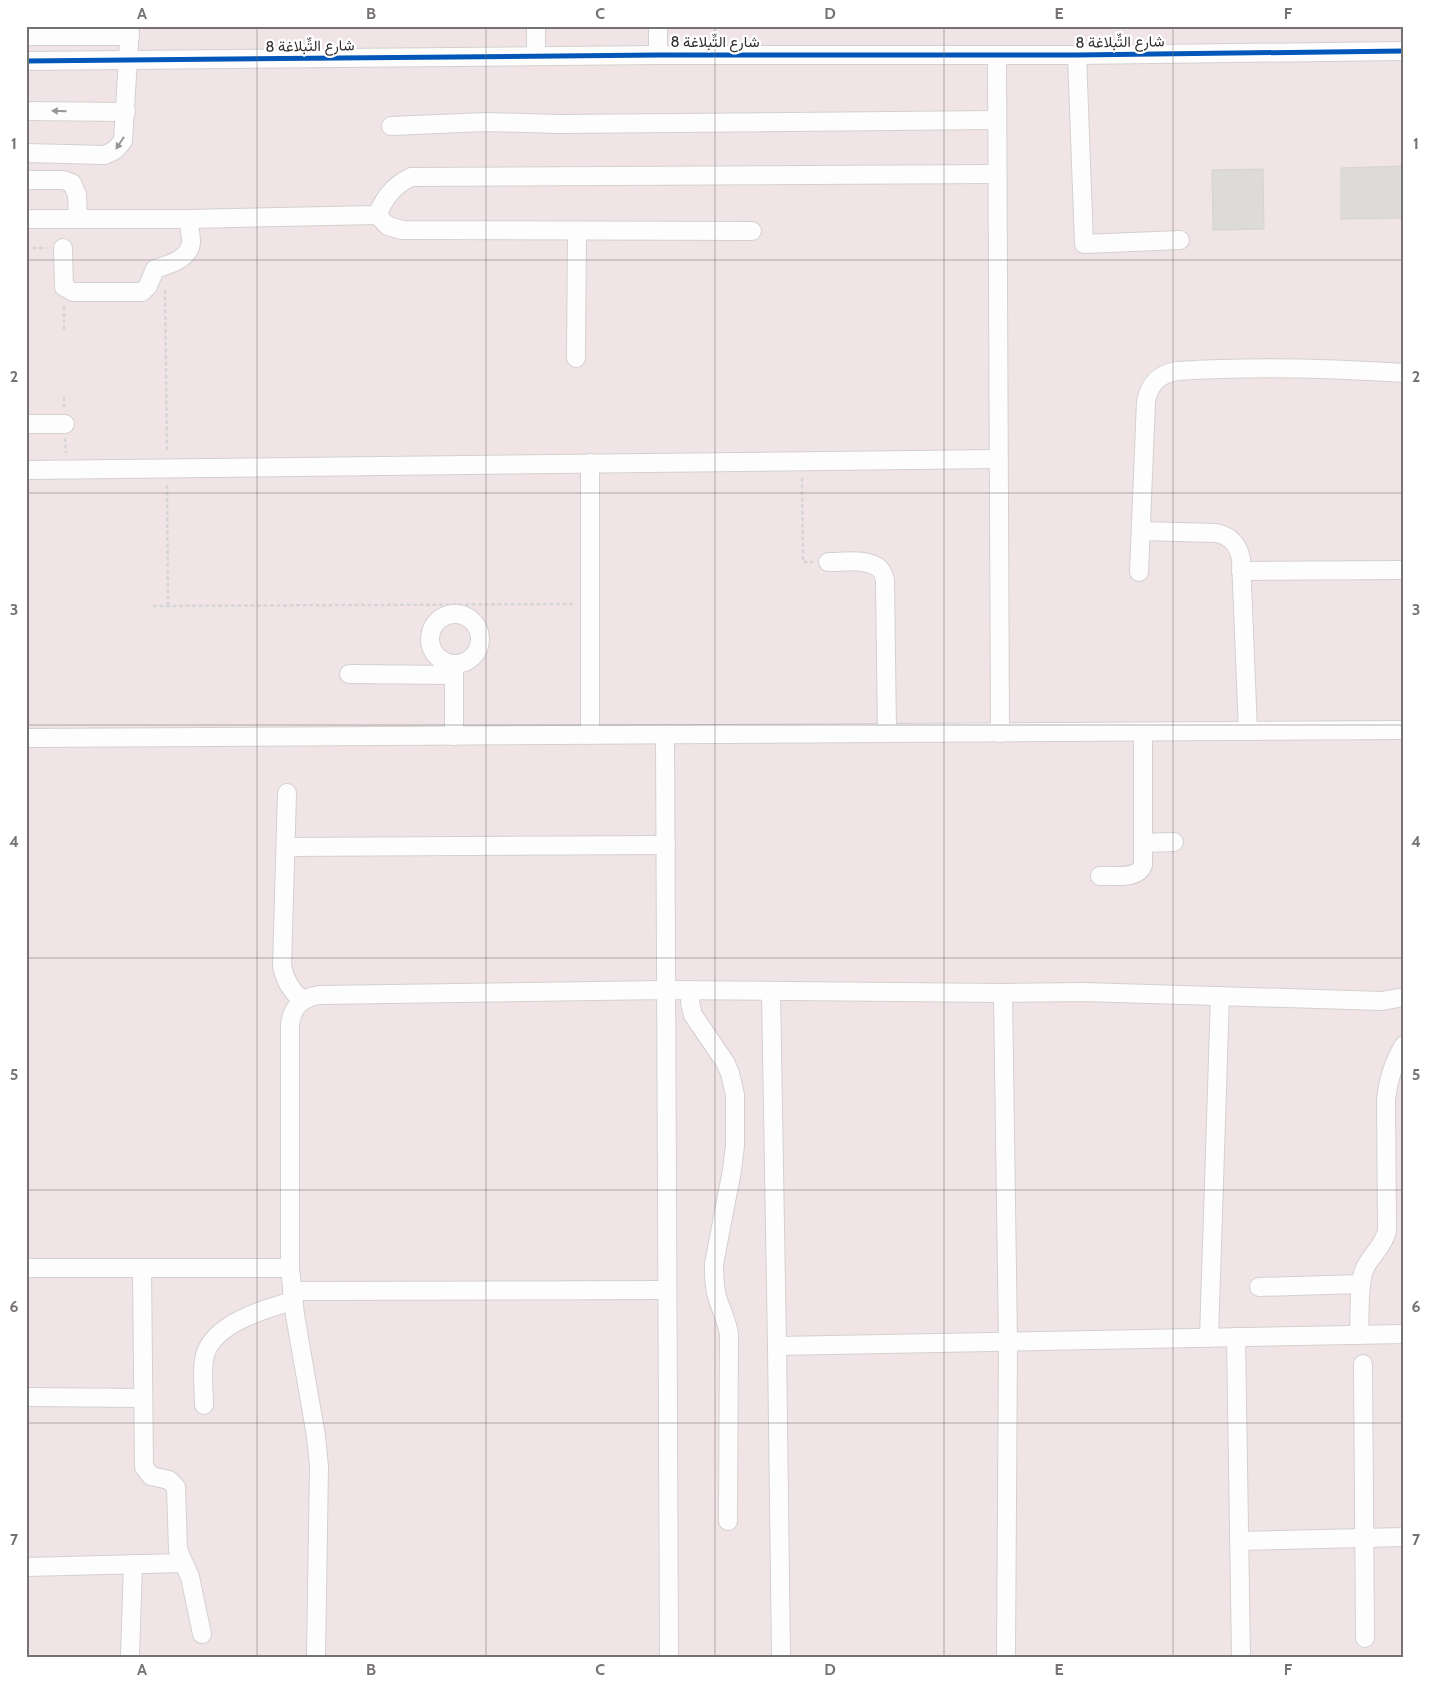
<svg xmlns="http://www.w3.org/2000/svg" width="1430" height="1683" font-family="Cabin,Vazirmatn,sans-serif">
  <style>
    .built { fill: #f1e4e6 }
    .building { fill: #dddada; stroke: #d6d3d3 }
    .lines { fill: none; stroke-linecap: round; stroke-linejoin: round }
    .minor-casing { stroke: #d4d0d0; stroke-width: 20 }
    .path { stroke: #d6d5d5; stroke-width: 2.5; stroke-dasharray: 4 2.5; stroke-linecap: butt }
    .minor { stroke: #fefdfd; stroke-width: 18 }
    .cycleway-casing { stroke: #fff; stroke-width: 8 }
    .cycleway { stroke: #0057b8; stroke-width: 5 }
    .oneway { fill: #989595 }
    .grid { fill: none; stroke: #777272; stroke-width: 1; stroke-opacity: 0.55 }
    .labels { text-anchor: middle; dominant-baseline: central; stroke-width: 4.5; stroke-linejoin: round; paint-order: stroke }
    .street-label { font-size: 15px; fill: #312d2d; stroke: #fff }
    .neatline { fill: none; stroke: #777272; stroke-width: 2 }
    .grid-label { font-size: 16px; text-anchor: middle; font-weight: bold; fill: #777272 }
  </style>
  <rect width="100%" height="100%" fill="#f8f3f3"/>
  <rect class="built" x="26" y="26" width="1378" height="1631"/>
  <g class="building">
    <path d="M1404,166V218L1341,219V168Z"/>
    <path d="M1263,169L1264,229L1213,230L1212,170Z"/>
  </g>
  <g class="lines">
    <g class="minor-casing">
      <g id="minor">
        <path d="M536,26V56"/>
        <path d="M658,26V55"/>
        <path d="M26,36H130"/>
        <path d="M997,55L1000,733"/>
        <path d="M1077,55L1084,244L1180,240"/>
        <path d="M26,61L658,55H1077L1404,51"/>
        <path d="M26,111L126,112"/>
        <path d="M391,126L486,122L559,124L997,120"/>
        <path d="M26,153L105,155L115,150L123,141L130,26"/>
        <path d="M26,180H63L72,183L77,195L78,219"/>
        <path d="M377,215L388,226L402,230L752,231"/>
        <path d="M26,219H189L377,215C385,197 393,186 411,177L997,174"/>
        <path d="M63,248L64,287L73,292H142L148,286L155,269C168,265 190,259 191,242C191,235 189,226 189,219"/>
        <path d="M576,358L577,231"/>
        <path d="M26,424H65"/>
        <path d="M590,463V735"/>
        <path d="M26,470L998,459"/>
        <path d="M1141,531L1216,533C1231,536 1238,544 1241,559L1248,731"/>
        <path d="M828,562C844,562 868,558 880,569C883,572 884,577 885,580L887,733"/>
        <path d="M1241,571L1404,570"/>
        <path d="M1139,572L1146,401C1150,383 1159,374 1177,371C1253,366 1328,368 1404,373"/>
        <circle cx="455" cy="639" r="25"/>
        <path d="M349,674L454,675"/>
        <path d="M665,734L669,1657"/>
        <path d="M454,736V664"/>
        <path d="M26,738L1404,730"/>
        <path d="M287,793L282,966C285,981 291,991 302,1000"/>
        <path d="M1143,843L1174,842"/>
        <path d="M286,847L666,845"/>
        <path d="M1100,876C1114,875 1138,880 1143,865V732"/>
        <path d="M691,991L690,1003L693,1015L725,1062L730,1073L735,1095V1146L732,1170L714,1264C714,1276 714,1288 718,1300C722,1311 727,1322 729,1334L728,1521"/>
        <path d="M771,991L777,1346L781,1657"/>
        <path d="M1003,993L1008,1342L1006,1657"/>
        <path d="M26,1268H290"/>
        <path d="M142,1268L144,1467L151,1476L169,1480L176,1487L178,1550L190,1577L202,1634"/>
        <path d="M1259,1287L1361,1284"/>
        <path d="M292,1291L667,1290"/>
        <path d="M1359,1335C1360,1318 1358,1282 1365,1268C1372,1253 1382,1249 1387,1231L1386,1100C1388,1080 1393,1063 1404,1045"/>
        <path d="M1236,1337L1241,1657"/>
        <path d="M1209,1338L1220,996"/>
        <path d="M777,1346L1404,1334"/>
        <path d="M1363,1364L1365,1638"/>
        <path d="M26,1397L143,1398"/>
        <path d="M204,1405C204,1389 201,1370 205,1355C214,1323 265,1309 293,1301"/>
        <path d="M1239,1541L1404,1537"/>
        <path d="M26,1567L183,1563"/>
        <path d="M130,1656L133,1564"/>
        <path d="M316,1657L319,1467L316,1436L295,1315L290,1268V1025C292,1007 302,997 320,995L666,990L1003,993L1084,992L1382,1001L1404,997"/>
      </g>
    </g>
    <g class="path">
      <path d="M26,248H47"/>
      <path d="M164,291H165L167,452"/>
      <path d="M64,330V306"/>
      <path d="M64,397V408"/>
      <path d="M65,438L66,453"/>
      <path d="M802,478L803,562H813"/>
      <path d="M167,485L168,606"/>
      <path d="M455,604L456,613"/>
      <path d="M153,606L574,604"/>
    </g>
    <use href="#minor" class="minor"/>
    <g class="cycleway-casing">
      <path id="cycleway" d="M26,61L658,55H1077L1404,51"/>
    </g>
    <use href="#cycleway" class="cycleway"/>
  </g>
  <defs><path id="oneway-solid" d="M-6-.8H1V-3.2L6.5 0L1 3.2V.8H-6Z" transform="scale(1.25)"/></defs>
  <g class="oneway">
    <use href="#oneway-solid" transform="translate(59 111) rotate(-179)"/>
    <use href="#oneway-solid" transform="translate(120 143) rotate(123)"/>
  </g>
  <path class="grid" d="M257,26V1657M486,26V1657M715,26V1657M944,26V1657M1173,26V1657M26,260H1404M26,493H1404M26,725H1404M26,958H1404M26,1190H1404M26,1423H1404"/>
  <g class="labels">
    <g class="street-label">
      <text x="715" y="42">شارع التِّبلاغة 8</text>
      <text transform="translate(1120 42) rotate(-1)">شارع التِّبلاغة 8</text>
      <text transform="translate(310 46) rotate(-1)">شارع التِّبلاغة 8</text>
    </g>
  </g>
  <rect width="1430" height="1683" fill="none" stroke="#ffffff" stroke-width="55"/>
  <rect x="28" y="28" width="1374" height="1628" class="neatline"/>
  <g class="grid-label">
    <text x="142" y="19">A</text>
    <text x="371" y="19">B</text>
    <text x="600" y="19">C</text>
    <text x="830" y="19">D</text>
    <text x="1059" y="19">E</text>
    <text x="1288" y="19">F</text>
    <text x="14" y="149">1</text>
    <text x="1416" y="149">1</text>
    <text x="14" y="382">2</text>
    <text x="1416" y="382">2</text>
    <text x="14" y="615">3</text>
    <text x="1416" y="615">3</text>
    <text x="14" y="847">4</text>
    <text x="1416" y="847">4</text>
    <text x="14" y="1080">5</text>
    <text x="1416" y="1080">5</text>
    <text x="14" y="1312">6</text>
    <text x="1416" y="1312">6</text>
    <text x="14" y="1545">7</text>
    <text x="1416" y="1545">7</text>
    <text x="142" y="1675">A</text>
    <text x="371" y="1675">B</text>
    <text x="600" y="1675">C</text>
    <text x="830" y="1675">D</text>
    <text x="1059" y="1675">E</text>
    <text x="1288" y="1675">F</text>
  </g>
</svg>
